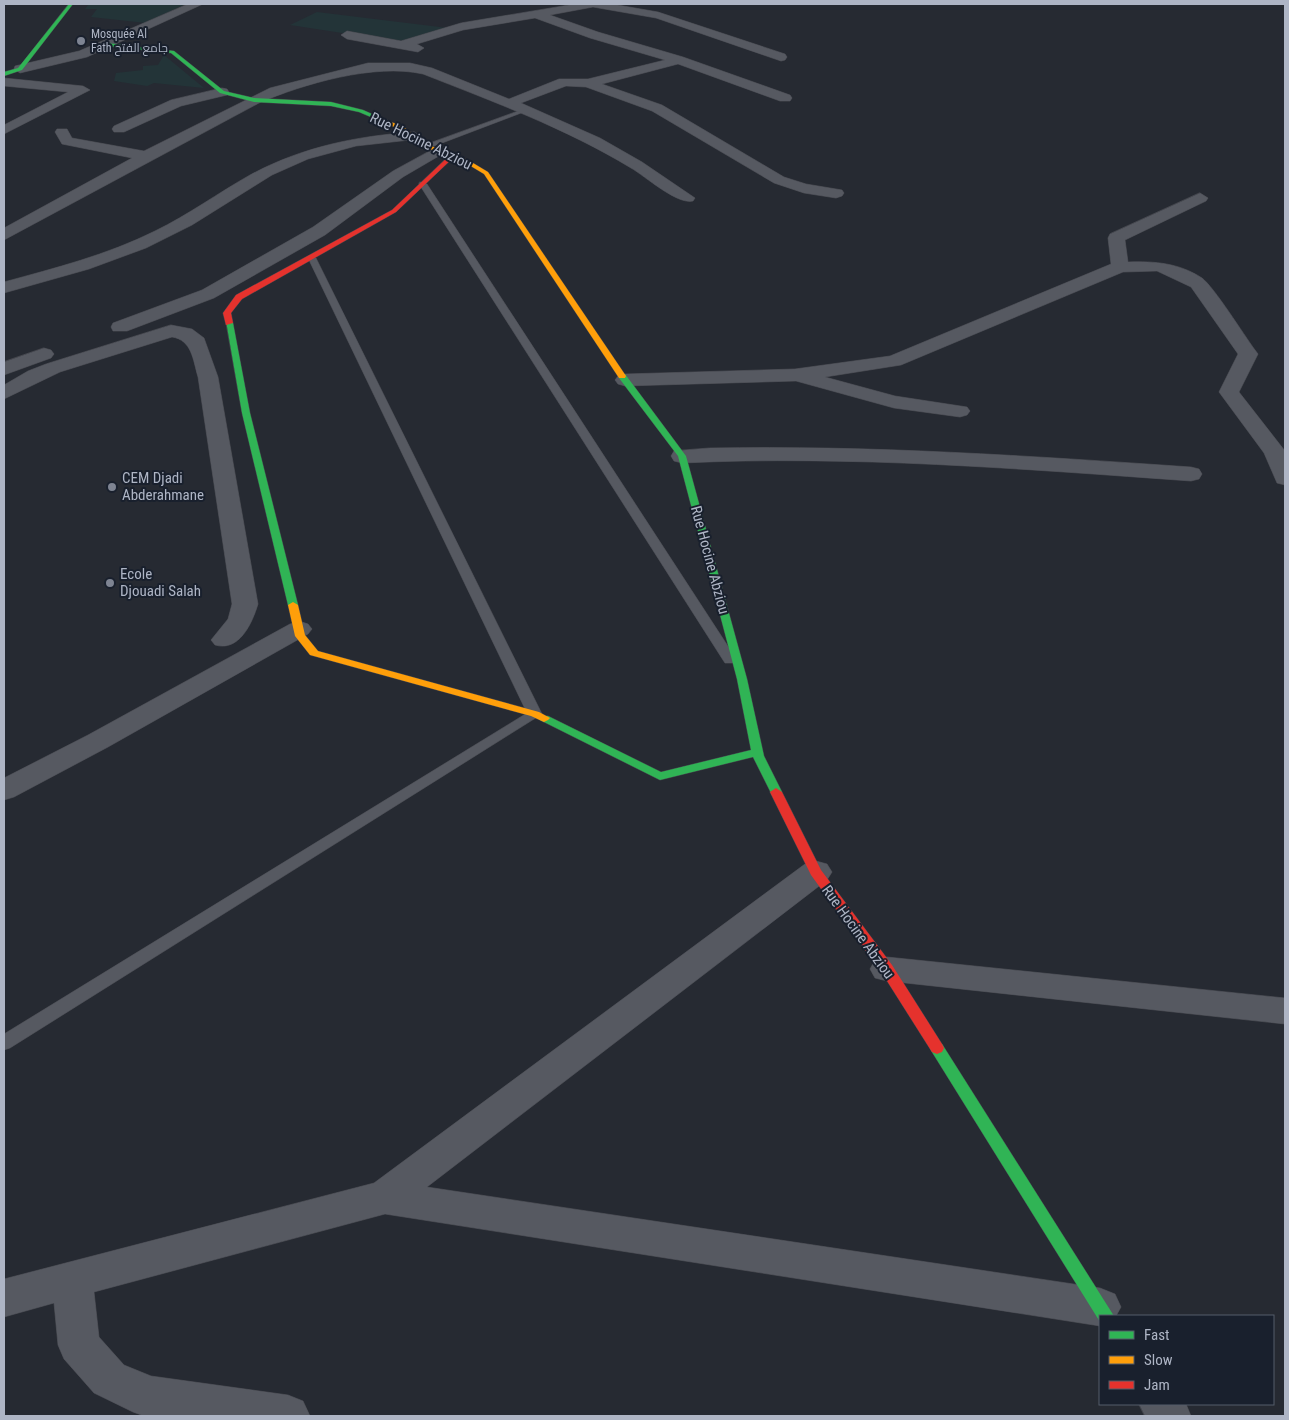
<svg xmlns="http://www.w3.org/2000/svg" width="1289" height="1420" font-family="'Roboto Condensed',Cairo,sans-serif">
  <style>
    .green { fill: #233438 }
    .lines { fill: none; stroke-linecap: round; stroke-linejoin: round }
    .lane-casing { stroke: #44464d; stroke-width: 1 }
    .street-casing { stroke: #44464d; stroke-width: 1 }
    .fast-casing { stroke: #44464d; stroke-width: 1 }
    .slow-casing { stroke: #44464d; stroke-width: 1 }
    .jam-casing { stroke: #44464d; stroke-width: 1 }
    .lane { fill: #565961; fill-rule: evenodd }
    .street { fill: #565961; fill-rule: evenodd }
    .fast { fill: #30b455; fill-rule: evenodd }
    .slow { fill: #ff9f0a; fill-rule: evenodd }
    .jam { fill: #e5322d; fill-rule: evenodd }
    .poi-dot { fill: #7e8492; stroke: #19202d; stroke-width: 2 }
    .labels { text-anchor: middle; dominant-baseline: central; stroke-width: 4; stroke-linejoin: round; paint-order: stroke }
    .far-poi-label { font-size: 12px; fill: #aeb5c5; stroke: #19202d; text-anchor: start }
    .street-label { font-size: 15px; fill: #aeb5c5; stroke: #19202d }
    .poi-label { font-size: 15px; fill: #aeb5c5; stroke: #19202d; text-anchor: start }
  </style>
  <rect width="100%" height="100%" fill="#262a32"/>
  <g class="green">
    <path d="M89,4H186L146,23L91,17L97,9H85Z"/>
    <path d="M317,12L448,28L401,42L290,25Z"/>
    <path d="M164,55L204,88L154,83L147,86L114,81L116,73L143,70V66L158,65Z"/>
  </g>
  <g class="lines">
    <g class="lane-casing">
      <g id="lane">
        <path d="M524,109L529,110L429,148L422,146Z"/>
        <path d="M420,182L427,184L737,660L735,663H725L723,660L419,184Z"/>
        <path d="M309,256L316,258L542,714L10,1048L4,1050V1034L527,713L308,258Z"/>
      </g>
    </g>
    <g class="street-casing">
      <g id="street">
        <path d="M188,4H203L87,57L20,73L14,69L15,66L79,51Z"/>
        <path d="M575,4H612L658,12L785,54L787,57L785,60L781,61L656,18L593,7L550,15L598,32L683,57L790,95L792,98L790,101H780L678,64L602,84L662,105L784,177L806,184L842,190L844,193L842,196L836,198L804,193L774,183L652,111L586,87L566,86L521,103L600,138L642,162L695,198L693,201C677,205 645,176 631,168C565,128 494,102 423,74C375,63 303,84 259,103L4,240V228L132,158L62,144L55,132L57,129H67L72,138L144,151L270,88L368,63H410L432,68L509,99L559,79H588L665,60L590,38L535,18L463,30L417,44L424,48L418,52L347,39L341,35L347,31L401,41L461,23Z"/>
        <path d="M4,78L83,86L90,90L4,134V125L68,92L4,86Z"/>
        <path d="M222,88L227,89L229,92L227,95L181,106L124,132H114L112,129L114,126L171,100Z"/>
        <path d="M414,132L421,136L419,139L356,146L308,159L272,175L192,225L146,248L89,269L4,293V282C55,268 107,255 155,231C188,215 218,193 250,175C302,147 356,136 414,132Z"/>
        <path d="M439,146L444,147L446,150L444,153L403,177L325,235L214,298L127,331H113L111,327L113,323L202,290L313,227L393,171Z"/>
        <path d="M1200,193L1208,198L1206,201L1125,240L1128,262C1155,261 1179,263 1202,278C1214,287 1244,335 1255,350L1258,354L1239,392L1285,451V485L1277,483L1264,453L1219,392L1238,354L1191,287L1157,271L1123,272L901,365L825,377L895,396L967,407L970,411L967,415L960,417L894,408L796,381L625,386L618,384L615,380L618,376L625,374L795,369L890,356L1111,264L1108,238L1110,234Z"/>
        <path d="M171,325L192,329L204,338L218,377L258,604C252,624 239,652 215,645L211,640L228,619L232,604L198,377C193,360 192,340 172,337L60,372L4,399V385L28,371L46,364Z"/>
        <path d="M44,348L51,350L54,354L51,358L4,375V362Z"/>
        <path d="M710,448C870,445 1031,456 1191,467L1199,469L1202,474L1199,479L1191,481C1022,469 851,455 682,463L674,461L671,456L674,451Z"/>
        <path d="M299,621L308,624L312,629L308,634L108,747L14,797L4,800V778L88,735L290,624Z"/>
        <path d="M816,861L827,864L832,872L827,880L427,1187L1100,1288L1115,1294L1121,1307L1116,1316H1100V1326L385,1214L94,1292L99,1337L124,1365L151,1376L288,1395L303,1401L310,1416H144L133,1412L94,1393L64,1359L58,1345L54,1303L4,1317V1279L374,1183L805,864Z"/>
        <path d="M887,957L1285,998V1024L887,981L875,978L870,969L875,960Z"/>
        <path d="M1139,1404H1186L1191,1416H1145Z"/>
      </g>
    </g>
    <g class="fast-casing">
      <g id="fast">
        <path d="M69,4H73L22,70L4,76V72L18,68Z"/>
        <path d="M107,43L174,51L224,91L254,98L331,102L363,110L390,122L385,123L359,112L331,106L254,102L220,93L171,53L105,46Z"/>
        <path d="M226,321L233,323L250,413L298,605L293,608L288,605L242,413Z"/>
        <path d="M619,374H625L686,456L747,679L764,756L782,792L780,795H772L753,757L660,780L540,720L538,718L540,716H548L661,772L751,750L737,679L678,456L619,378Z"/>
        <path d="M937,1042L942,1044L1114,1316H1100V1322L932,1052L930,1048L932,1044Z"/>
      </g>
    </g>
    <g class="slow-casing">
      <g id="slow">
        <path d="M387,120L405,128L428,145L463,157L488,172L626,376L625,378H619L484,174L459,159L424,147L401,130L385,123Z"/>
        <path d="M293,602L298,605L305,635L318,651L539,712L550,718L548,720L544,722L531,716L310,655L295,636L288,605Z"/>
      </g>
    </g>
    <g class="jam-casing">
      <g id="jam">
        <path d="M451,154L456,155L396,212L242,299L231,313L233,323L226,325L223,313L236,295L392,210Z"/>
        <path d="M776,788L782,792L821,870L892,965L942,1044L944,1048L942,1052L937,1054L932,1052L882,973L811,875L770,792Z"/>
      </g>
    </g>
    <use href="#lane" class="lane"/>
    <use href="#street" class="street"/>
    <use href="#fast" class="fast"/>
    <use href="#slow" class="slow"/>
    <use href="#jam" class="jam"/>
  </g>
  <g class="poi-dot">
    <circle cx="81" cy="41" r="5"/>
    <circle cx="112" cy="487" r="5"/>
    <circle cx="110" cy="583" r="5"/>
  </g>
  <g class="labels">
    <g class="far-poi-label">
      <text x="91" y="34">Mosquée Al<tspan x="91" dy="14">Fath جامع الفتح</tspan></text>
    </g>
    <g class="street-label">
      <text transform="translate(421 141) rotate(26)">Rue Hocine Abziou</text>
      <text transform="translate(710 560) rotate(75)">Rue Hocine Abziou</text>
      <text transform="translate(858 932) rotate(54)">Rue Hocine Abziou</text>
    </g>
    <g class="poi-label">
      <text x="122" y="478">CEM Djadi<tspan x="122" dy="17">Abderahmane</tspan></text>
      <text x="120" y="574">Ecole<tspan x="120" dy="17">Djouadi Salah</tspan></text>
    </g>
  </g>
  <rect width="1289" height="1420" fill="none" stroke="#aeb5c5" stroke-width="10"/>
  <rect x="1099" y="1315" width="175" height="90" fill="#19202d" stroke="#555c6a"/>
  <rect x="1109" y="1331" width="25" height="8" fill="#30b455" stroke="#555c6a"/>
  <text x="1144" y="1340" font-size="15" fill="#aeb5c5">Fast</text>
  <rect x="1109" y="1356" width="25" height="8" fill="#ff9f0a" stroke="#555c6a"/>
  <text x="1144" y="1365" font-size="15" fill="#aeb5c5">Slow</text>
  <rect x="1109" y="1381" width="25" height="8" fill="#e5322d" stroke="#555c6a"/>
  <text x="1144" y="1390" font-size="15" fill="#aeb5c5">Jam</text>
</svg>
